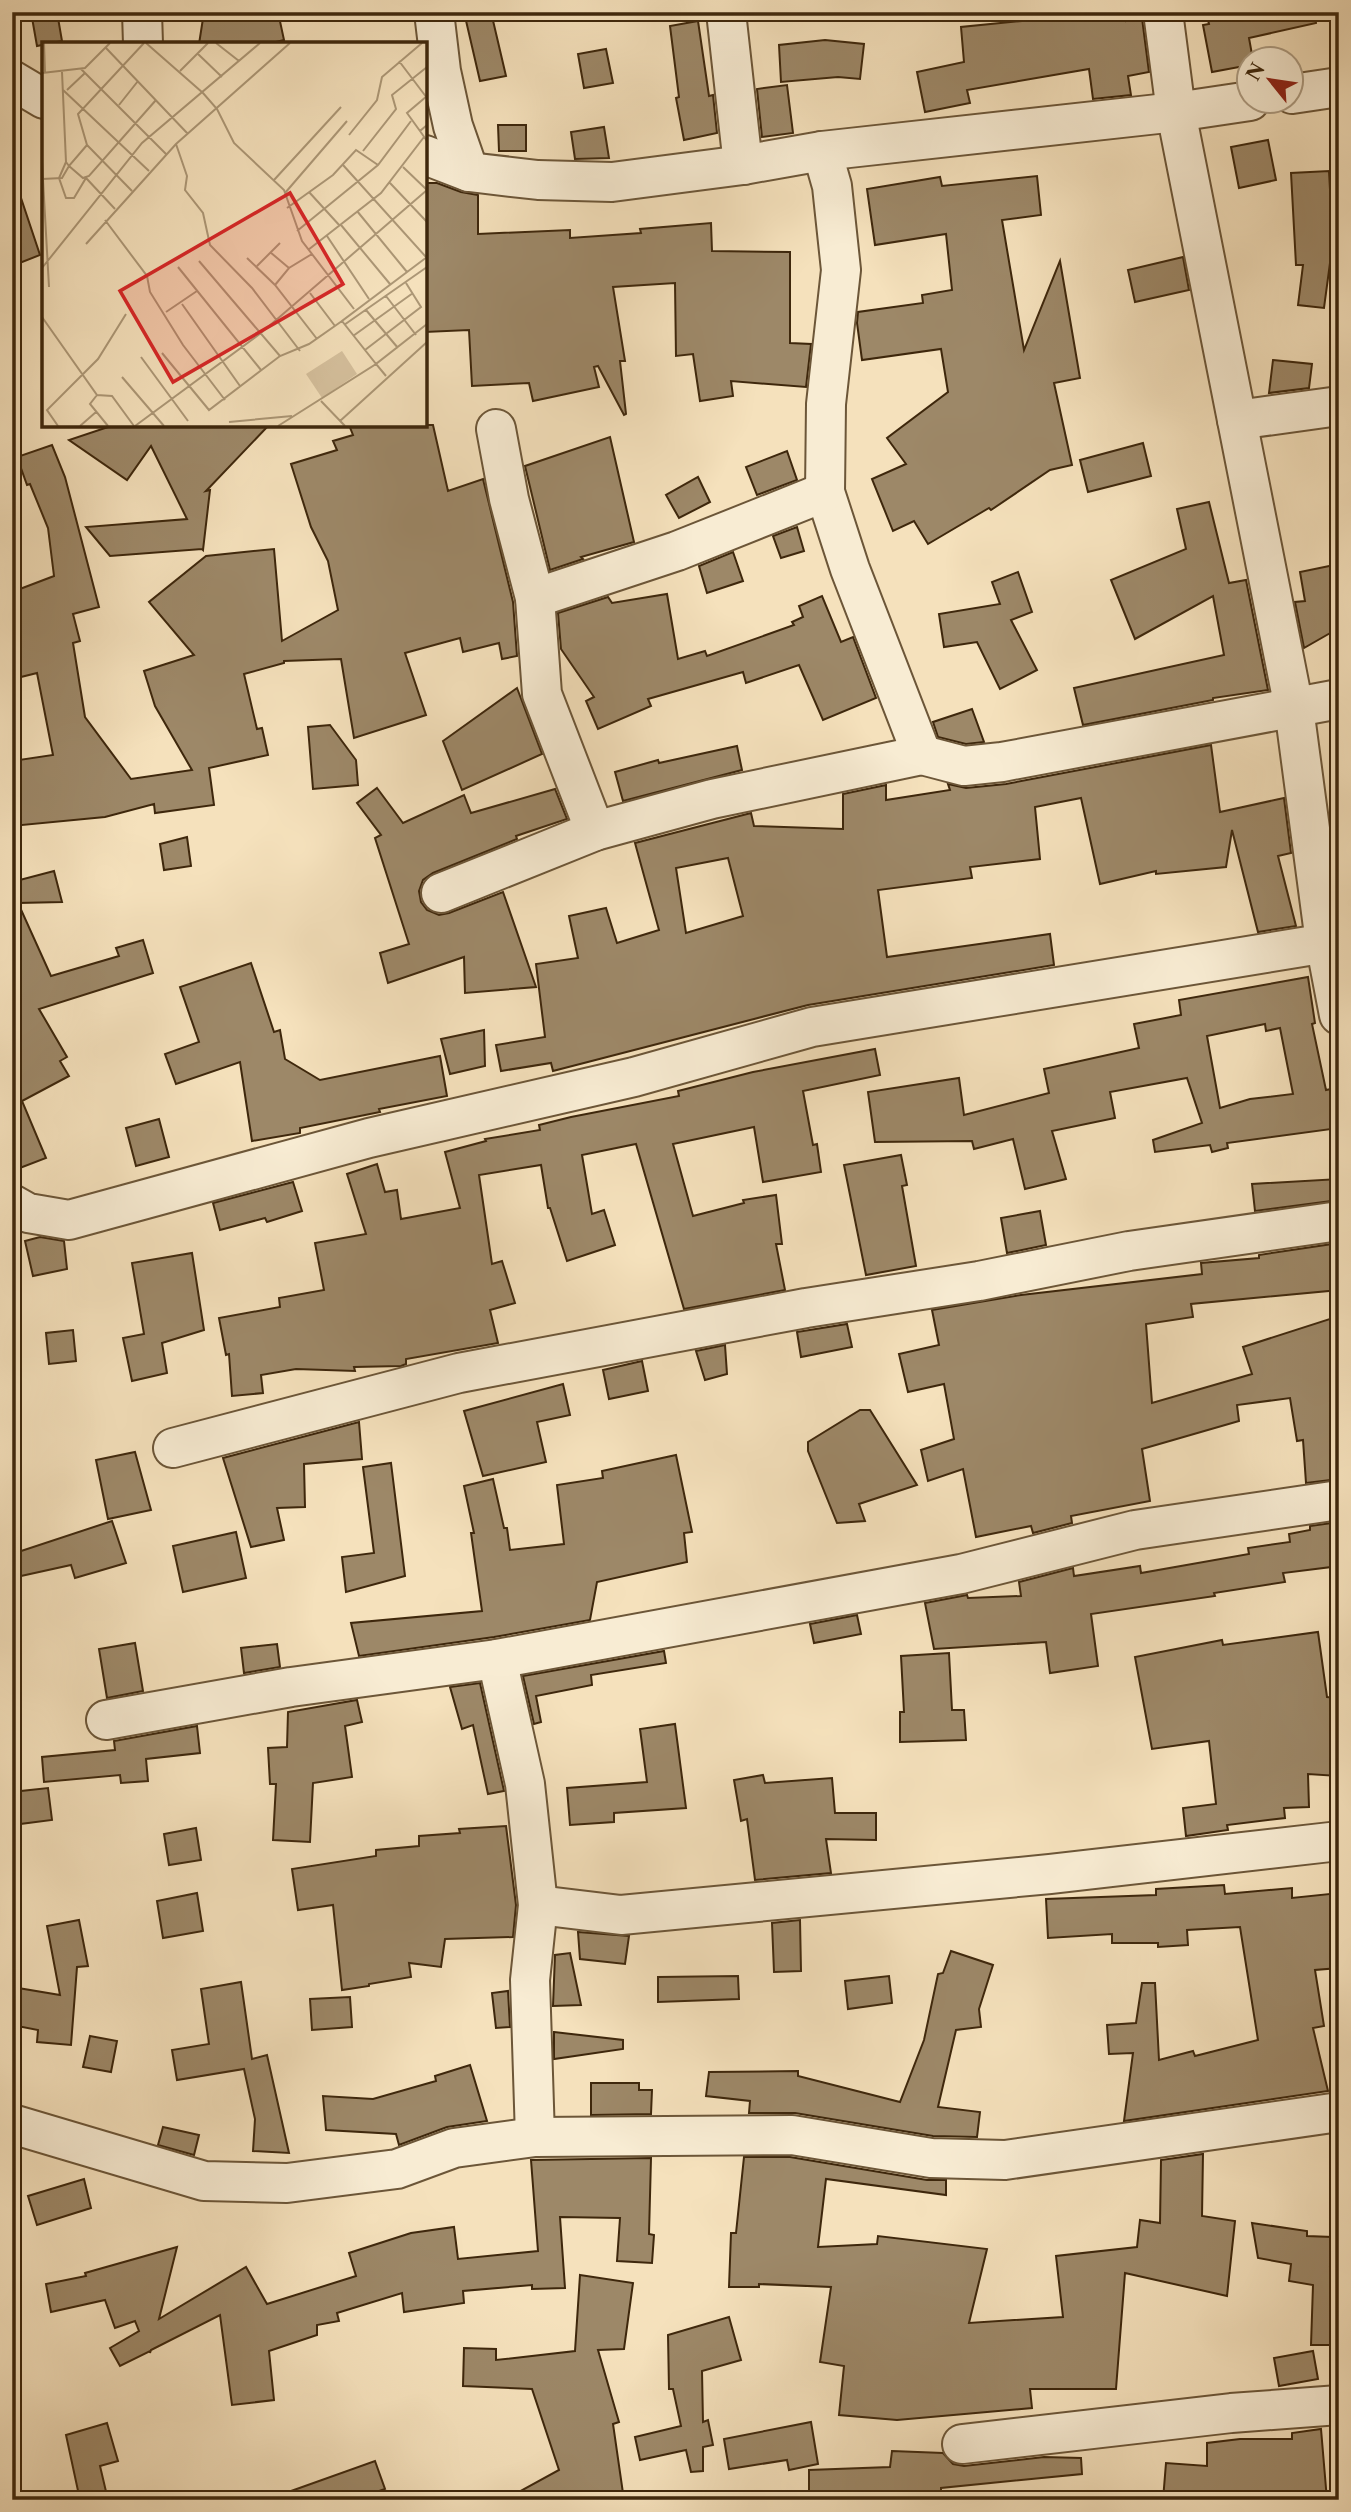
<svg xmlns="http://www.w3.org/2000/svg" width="1351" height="2512" font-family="'Libre Caslon Text',serif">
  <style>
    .building { fill: #9d8868; stroke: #3e270c; stroke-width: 2; fill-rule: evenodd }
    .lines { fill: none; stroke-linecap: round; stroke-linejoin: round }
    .street-casing { stroke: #6c5638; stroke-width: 42 }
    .street { stroke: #f8ecd3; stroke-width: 38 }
    .inset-road { fill: none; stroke: #ac9776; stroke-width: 2 }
    .view { fill: #d62828; fill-opacity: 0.15; stroke: #d62828; stroke-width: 3.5 }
    .inset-edge { fill: none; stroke: #3e270c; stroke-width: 3.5 }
  </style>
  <rect width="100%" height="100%" fill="#f5e1bc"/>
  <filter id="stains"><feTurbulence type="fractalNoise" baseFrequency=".00286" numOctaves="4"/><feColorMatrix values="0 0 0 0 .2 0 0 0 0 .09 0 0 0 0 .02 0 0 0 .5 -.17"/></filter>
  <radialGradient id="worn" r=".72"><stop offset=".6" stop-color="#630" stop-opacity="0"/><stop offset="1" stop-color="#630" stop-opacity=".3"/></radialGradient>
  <g class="building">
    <path d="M31,12H57L62,41L37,46Z"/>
    <path d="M204,12H278L284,40L268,44H199Z"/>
    <path d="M464,12H491L506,76L480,81Z"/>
    <path d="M1020,12H1125L1126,21L1142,18L1149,72L1128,76L1131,95L1093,99L1089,69L967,90L970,103L925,112L917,72L964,62L961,27L1021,21Z"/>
    <path d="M1206,12H1315L1316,23L1249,38L1253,60H1250V65L1212,72L1203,25L1209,24Z"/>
    <path d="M698,21L709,96L713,95L717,133L684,140L676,98L679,97L670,26Z"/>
    <path d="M825,40L864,44L860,79L838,77L781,82L779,45Z"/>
    <path d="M606,49L613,83L584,88L578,54Z"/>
    <path d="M787,85L793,133L762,137L757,89Z"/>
    <path d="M498,125H526V151H499Z"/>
    <path d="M604,127L609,158L575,159L571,132Z"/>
    <path d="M1268,140L1276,180L1239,188L1231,147Z"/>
    <path d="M1329,171L1334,263H1330L1324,308L1298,305L1303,265H1296L1291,173Z"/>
    <path d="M1037,176L1041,215L1002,220L1024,350L1060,261L1080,378L1054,383L1072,465L1050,470L991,510L989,508L928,544L914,521L893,531L872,479L906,464L887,438L948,392L941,349L862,360L857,323L858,312L923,303L922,295L952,290L946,234L875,245L867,189L940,177L942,186Z"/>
    <path d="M425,183H437L461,192L478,195V234L570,230V238L641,233L640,229L711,223L712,251L790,252V343L811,344L806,387L731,381L733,396L700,401L693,354L676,356L675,283L613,287L625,361H620L626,414L624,415L598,366L594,367L599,387L533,401L529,383L472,386L469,330L425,332Z"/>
    <path d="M17,186L40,255L12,266V187Z"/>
    <path d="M1183,257L1189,290L1135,302L1128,270Z"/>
    <path d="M1273,360L1312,364L1309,388L1269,393Z"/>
    <path d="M114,425H269L206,491L210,490L203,550L202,549L110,556L86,527L187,519L151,446L127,480L69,440Z"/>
    <path d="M349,425H433L448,491L483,479L513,602L517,656L502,659L499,643L463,652L460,638L405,653L426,715L354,738L341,659L284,661V663L244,674L257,729L262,728L268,755L209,768L214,805L155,813L154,804L105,817L12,826V761L53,755L37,673L21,677L12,642V592L54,576L48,528L30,484L27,485L17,457L52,445L65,477L99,607L73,614L80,641L73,643L85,717L131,779L192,770L155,706L144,671L194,655L149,602L206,556L274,549L282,641L338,610L328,561L311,527L291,464L337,450L333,441L353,435Z"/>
    <path d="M610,437L634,542L581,557L583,559L550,570L525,466Z"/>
    <path d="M1143,443L1151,476L1088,492L1080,460Z"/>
    <path d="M787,451L797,480L757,495L746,467Z"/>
    <path d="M698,477L710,502L679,518L666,495Z"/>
    <path d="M1209,502L1229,583L1246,580L1268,690L1213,698V700L1083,725L1074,688L1224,655L1213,596L1135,639L1111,580L1186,549L1177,509Z"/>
    <path d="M797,527L804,551L781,558L773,536Z"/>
    <path d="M733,552L743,581L707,593L699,566Z"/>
    <path d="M1339,564V628L1304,648L1295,602L1305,601L1300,572Z"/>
    <path d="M1018,572L1032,612L1011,620L1037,670L1000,689L977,642L944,647L939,614L1000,604L992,582Z"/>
    <path d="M667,594L678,659L705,651L707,656L794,625L792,622L803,617L799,606L822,596L841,642L853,637L876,698L823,720L799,665L746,683L743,672L648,699L651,706L598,729L586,701L594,697L561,649L558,613L608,597L612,603Z"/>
    <path d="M517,688L542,754L462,790L443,741Z"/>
    <path d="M972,709L984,742L966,744L938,737L933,722Z"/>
    <path d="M330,725L356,760L358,785L313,789L308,727Z"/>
    <path d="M1211,745L1220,812L1284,798L1291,853L1278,856L1296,926L1258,932L1232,830L1226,867L1156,874V871L1100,884L1081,798L1035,807L1040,859L970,867L972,878L878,890L887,957L1050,934L1054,965L808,1005L553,1071L551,1063L501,1071L496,1045L545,1037L536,964L578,958L569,916L606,908L617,943L659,930L635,843L751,813L754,826L843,829V794L886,785V800L950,790L948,784L966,788L1006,784ZM728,858L743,916L686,933L676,868Z"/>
    <path d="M737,746L742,770L623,801L615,772L658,760L659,763Z"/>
    <path d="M377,788L403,823L464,795L471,813L555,789L567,819L516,836L517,839L433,873L423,880L419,891L421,902L427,910L439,915L449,913L503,892L536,987L465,993L464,957L388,983L380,953L409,944L375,838L381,835L357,803Z"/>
    <path d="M187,837L191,866L164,870L160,844Z"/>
    <path d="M54,871L62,902L18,903L51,976L119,956L116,948L143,940L153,973L39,1009L67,1057L60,1061L69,1076L22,1101L46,1158L12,1171V882Z"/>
    <path d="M251,963L274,1032L280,1030L285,1059L320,1080L440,1056L447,1096L379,1109L380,1112L300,1128V1133L252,1141L240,1062L176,1084L165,1054L199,1042L180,987Z"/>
    <path d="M1308,977L1315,1023L1312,1024L1326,1090L1336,1088L1339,1128L1227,1143L1228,1148L1212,1152L1210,1145L1155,1152L1153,1140L1202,1123L1187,1078L1110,1092L1115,1118L1052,1131L1066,1179L1025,1189L1013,1139L974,1149L972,1141L875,1142L868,1092L959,1078L964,1115L1049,1093L1044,1069L1139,1048L1134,1024L1181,1015L1179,1000ZM1265,1024L1266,1031L1280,1028L1293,1094L1250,1099L1220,1108L1207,1036Z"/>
    <path d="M484,1030L485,1066L450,1074L441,1039Z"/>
    <path d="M875,1049L880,1075L803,1091L813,1145L817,1144L821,1172L763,1182L754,1127L673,1144L693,1216L744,1203L743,1200L776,1195L782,1244H776L785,1290L684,1309L636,1144L582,1155L592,1214L604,1210L615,1245L567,1261L550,1208H548L541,1165L479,1175L492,1264L502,1261L515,1303L490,1310L498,1343L406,1359V1364L401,1366L354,1367L355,1371L296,1369L261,1375L263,1393L232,1396L229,1354L226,1355L219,1318L280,1307L279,1298L324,1290L315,1243L366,1234L347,1174L377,1164L385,1192L397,1190L401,1219L460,1208L445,1152L486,1141L485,1139L540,1130L539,1125L571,1117L679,1096L678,1091L753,1072Z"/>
    <path d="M159,1119L169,1157L136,1166L126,1128Z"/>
    <path d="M901,1155L907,1185L902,1186L916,1266L866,1275L844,1165Z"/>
    <path d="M1339,1179V1200L1255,1211L1252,1184Z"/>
    <path d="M293,1182L302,1211L267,1222L265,1218L220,1230L213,1203Z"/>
    <path d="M1040,1211L1046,1245L1007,1253L1001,1218Z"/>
    <path d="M40,1237L64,1241L67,1269L33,1276L25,1241Z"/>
    <path d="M1339,1243V1290L1191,1304L1193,1317L1146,1324L1152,1403L1252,1374L1243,1347L1339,1316V1479L1306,1483L1303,1440L1297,1441L1290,1398L1237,1405L1239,1421L1142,1449L1150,1501L1071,1516L1072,1523L1033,1533L1031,1526L976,1537L963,1469L928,1481L921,1450L954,1439L944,1384L908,1392L899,1354L939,1345L932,1310L1021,1295L1202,1274L1201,1263L1259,1258V1255Z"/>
    <path d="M192,1253L204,1330L162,1343L167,1373L132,1381L123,1338L144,1334L132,1263Z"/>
    <path d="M847,1324L852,1347L801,1357L797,1332Z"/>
    <path d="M73,1330L76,1361L49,1364L46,1333Z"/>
    <path d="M725,1345L727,1374L705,1380L696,1351Z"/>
    <path d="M642,1361L648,1391L609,1399L603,1370Z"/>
    <path d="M563,1384L570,1415L537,1422L546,1462L483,1476L464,1411Z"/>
    <path d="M860,1410H870L917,1485L859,1504L865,1521L837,1523L808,1451V1442Z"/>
    <path d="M359,1422L362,1459L304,1464L305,1507L277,1508L284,1540L251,1547L223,1458Z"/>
    <path d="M135,1452L151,1510L108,1519L96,1460Z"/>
    <path d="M676,1455L692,1532L684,1533L687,1562L597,1582L590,1620L494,1637L359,1656L351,1623L482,1611L471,1533H474L464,1486L493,1479L504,1528H507L510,1550L564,1544L557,1485L603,1478L602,1471Z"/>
    <path d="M391,1463L405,1576L346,1592L342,1557L374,1553L363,1467Z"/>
    <path d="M112,1521L126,1563L75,1578L71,1565L12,1578V1554Z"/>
    <path d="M1339,1522V1566L1283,1573L1285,1582L1214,1593L1215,1596L1091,1614L1098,1666L1050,1673L1046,1642L934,1649L925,1603L967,1595L968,1598L1021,1596L1019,1582L1073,1568L1074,1576L1140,1566L1141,1573L1249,1554L1248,1548L1290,1542L1289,1534L1310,1530V1526Z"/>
    <path d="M236,1532L246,1578L183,1592L173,1546Z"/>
    <path d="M857,1615L861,1634L814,1643L810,1624Z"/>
    <path d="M1318,1632L1327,1697L1339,1698L1338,1776L1308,1774L1309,1807L1284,1808L1285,1818L1227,1825L1228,1830L1186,1836L1183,1808L1216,1804L1209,1741L1152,1749L1135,1657L1222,1640L1223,1645Z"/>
    <path d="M135,1643L143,1691L107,1698L99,1649Z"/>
    <path d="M277,1644L280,1667L244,1673L241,1648Z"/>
    <path d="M664,1651L666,1663L591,1675L592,1685L536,1696L541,1722L534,1724L523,1676Z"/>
    <path d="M949,1653L952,1710H964L966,1740L900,1742V1712H904L901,1656Z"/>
    <path d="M480,1683L504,1791L488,1794L473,1725L462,1729L450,1687Z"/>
    <path d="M357,1700L362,1722L345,1726L352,1777L313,1783L310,1842L273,1840L276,1784H270L268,1748L287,1747L288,1712Z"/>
    <path d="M675,1724L686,1808L614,1813V1822L570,1825L567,1788L647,1782L640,1729Z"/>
    <path d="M197,1726L200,1753L146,1759L148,1781L121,1783L120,1775L44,1782L42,1757L115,1750L114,1741Z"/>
    <path d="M763,1775L765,1783L832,1778L835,1813H876V1840L826,1839L831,1873L755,1880L747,1819L741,1821L734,1780Z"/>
    <path d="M48,1788L52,1820L12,1825V1792Z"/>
    <path d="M506,1826L516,1905L513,1937L445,1939L441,1967L409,1963L411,1977L369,1984V1986L342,1990L333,1905L298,1910L292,1869L376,1856V1850L419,1846V1836L460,1833L459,1829Z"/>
    <path d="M196,1828L201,1860L169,1865L164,1834Z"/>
    <path d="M1224,1885L1225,1894L1292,1888V1898L1339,1893V1968L1315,1970L1324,2026L1313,2028L1328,2091L1124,2121L1133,2053L1109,2054L1107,2025L1136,2023L1142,1983H1155L1159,2060L1193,2051L1195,2056L1258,2040L1240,1927L1187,1930L1188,1945L1158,1947V1943H1112V1934L1048,1938L1046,1899L1156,1895V1889Z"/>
    <path d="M197,1893L203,1931L163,1938L157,1901Z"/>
    <path d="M79,1920L88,1966L77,1967L71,2045L37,2042L38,2030L12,2025V1987L60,1995L47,1926Z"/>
    <path d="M800,1920L801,1971L774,1972L772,1923Z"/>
    <path d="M578,1932L629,1936L625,1964L580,1959Z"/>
    <path d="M951,1951L993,1965L979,2009L981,2027L956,2030L938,2107L980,2112L977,2137L933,2136L795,2113H749L750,2101L706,2096L709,2072L798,2071V2076L900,2102L924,2040L938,1974L943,1973Z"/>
    <path d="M570,1953L581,2005L553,2006L555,1955Z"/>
    <path d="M738,1976L739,1999L658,2002V1977Z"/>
    <path d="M889,1976L892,2003L848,2009L845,1981Z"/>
    <path d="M241,1982L252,2059L267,2055L289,2153L253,2151L255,2119L244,2069L177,2080L172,2050L209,2044L201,1989Z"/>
    <path d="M508,1991L510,2027L496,2028L492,1993Z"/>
    <path d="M350,1997L352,2027L312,2030L310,1999Z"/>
    <path d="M554,2032L623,2040V2049L554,2059Z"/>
    <path d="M90,2036L117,2041L111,2072L83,2067Z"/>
    <path d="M470,2065L487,2121L447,2127L399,2145L396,2134L326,2130L323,2096L373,2099L436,2081L435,2076Z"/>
    <path d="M591,2083H639V2090H652L651,2114L591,2115Z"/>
    <path d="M163,2127L199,2135L194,2155L158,2145Z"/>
    <path d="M1203,2154L1202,2216L1235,2221L1227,2296L1125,2273L1116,2389H1030L1032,2408L897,2420L839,2415L844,2366L820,2362L831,2287L759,2284V2287H729L731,2233H736L744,2157H790L927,2180H946V2195L826,2179L818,2247L877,2244L878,2236L987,2249L969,2323L1063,2317L1056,2256L1137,2247L1140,2220L1160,2223L1161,2160Z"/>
    <path d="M651,2158L649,2234L654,2235L652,2263L617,2261L620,2218L560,2217L565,2288L532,2289V2285L463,2291L464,2303L404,2312L402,2293L337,2313L339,2321L317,2325V2335L269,2351L274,2400L232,2405L220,2315L151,2350L150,2353V2351L120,2366L110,2348L139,2331L135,2321L115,2328L105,2300L51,2312L46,2284L86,2276L85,2273L177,2247L159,2319L246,2267L267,2304L356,2276L349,2253L411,2233L454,2227L458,2259L538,2251L531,2160Z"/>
    <path d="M84,2179L91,2208L37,2225L28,2196Z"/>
    <path d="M1252,2223L1307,2231V2236L1332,2237L1330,2266H1339L1336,2345H1311L1313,2285L1289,2281L1291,2264L1258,2258Z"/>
    <path d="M580,2275L633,2283L624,2349L598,2350L619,2422L613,2424L624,2500H504L559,2470L532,2389L463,2386L464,2348L496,2349V2360L575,2351Z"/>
    <path d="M729,2317L741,2360L702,2371L703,2422L708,2420L713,2445L703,2447V2471L691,2472L686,2450L640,2460L635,2437L681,2426L673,2389H669L668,2335Z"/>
    <path d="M1313,2351L1318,2379L1279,2386L1274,2358Z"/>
    <path d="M811,2422L818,2464L789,2470L787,2460L729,2469L724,2439Z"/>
    <path d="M107,2423L118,2461L100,2466L108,2500H80L66,2435Z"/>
    <path d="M1321,2429L1327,2500H1163L1166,2463L1207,2466V2443L1240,2439H1292V2433Z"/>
    <path d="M892,2451L943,2453L953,2464L964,2466L1044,2457L1081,2458L1082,2474L941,2488V2500H809V2470L890,2467Z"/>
    <path d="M375,2461L385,2489L353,2500H277V2496Z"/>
  </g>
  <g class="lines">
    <g class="street-casing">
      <g id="street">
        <path d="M142,12L143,44"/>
        <path d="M434,12L441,71L453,126L469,172"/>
        <path d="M726,12L743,165"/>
        <path d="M1163,12L1176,112L1294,708L1325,942L1339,1015"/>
        <path d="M12,80L44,99"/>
        <path d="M1292,94L1339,87"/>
        <path d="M822,151L832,186L841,270L826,404L825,492L850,569L922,755"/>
        <path d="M425,155L469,172L538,180L612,182L743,165L822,151L1176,112L1250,101"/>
        <path d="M1237,420L1339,406"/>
        <path d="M496,429L509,499L535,598L542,694L595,831"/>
        <path d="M535,598L677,551L825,492"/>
        <path d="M441,893L595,831L712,799L922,755L964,766L1002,762L1339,699"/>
        <path d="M12,1204L28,1213L69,1220L369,1138L634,1077L812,1027L1339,941"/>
        <path d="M173,1448L459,1373L806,1308L979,1281L1129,1251L1339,1221"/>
        <path d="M497,1659L525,1784L538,1905L530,1980L535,2137"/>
        <path d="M106,1720L291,1687L497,1659L961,1574L1135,1530L1339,1500"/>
        <path d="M538,1905L621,1915L1050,1874L1339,1841"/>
        <path d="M12,2124L204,2181L287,2183L397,2169L454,2148L535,2137L792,2135L931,2158L1005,2160L1339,2112"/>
        <path d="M962,2444L1231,2413L1339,2405"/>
      </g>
    </g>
    <use href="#street" class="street"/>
  </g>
  <g transform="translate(42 42)">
    <rect width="385" height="385" fill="#f5e1bc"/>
    <path d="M300,309L315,332L280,356L264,332Z" fill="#d6c19e"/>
    <path class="inset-road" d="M2,1L3,31M104,1L161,51L175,67L192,101L242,148L260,199L312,267M174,1L197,19M64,6L146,92M156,12L180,35M357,19L385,56M39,27L124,112M138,29L166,1M20,30L24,120L27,124L45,103M0,31L43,26L68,1M21,48L107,129M25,48L43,31M77,63L96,39M385,83L378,89L385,99M378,89L365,71L385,54M307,93L335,58L340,35L380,1M134,102L145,134L143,148L161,171L168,203L210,246L258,309M321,109L354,67L350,53L385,25M0,120L7,245M24,120L17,136L24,156H32L44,136L73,167M301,123L384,215M361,125L385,148M0,137L20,136L27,124L41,136L47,134L114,58M232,138L299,65M348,141L385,180M90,149L45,103L36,72L102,1M267,150L298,184M243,151L305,79M245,166L291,133L314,108L336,123M315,169L365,230M63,178L105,234L108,250L141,303L183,358M299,183L348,242M255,189L336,123L369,79M285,194L327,257M44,202L134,102L248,1M266,208L339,151L382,95M228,210L247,226M205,216L233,243L275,297M157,219L238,314M215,224L238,201M136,225L219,328M0,226L100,101L218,1M233,243L247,226L270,212M268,251L293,284M344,254L374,293M140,262L198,344M324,268L356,306M124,270L155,249M0,275L55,353L70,354L92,384M302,283L385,225M311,294L371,251M323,308L379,265L364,241M120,311L167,368L238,314L267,302L300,279M99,315L146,379M344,334L334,322L385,282M80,335L122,384M55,353L48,362L66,384M279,359L303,384M298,379L385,300M187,380L250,374M16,384L5,368L56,317L84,272M38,384L54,370M93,384L219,291L385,148M236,384L334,322L300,279L385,215"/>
    <path class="view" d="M248,151L301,242L131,340L78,249Z"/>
    <rect width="385" height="385" class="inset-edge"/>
  </g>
  <rect width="1351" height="2512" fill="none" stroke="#f5e1bc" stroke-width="42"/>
  <rect x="14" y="14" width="1323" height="2484" fill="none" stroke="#3e270c" stroke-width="3.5"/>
  <rect x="21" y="21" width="1309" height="2470" fill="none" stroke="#3e270c" stroke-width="2"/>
  <g transform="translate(1270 80) rotate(300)"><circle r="33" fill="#f8ecd3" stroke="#ae9d83" stroke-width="2"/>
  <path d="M0-5L12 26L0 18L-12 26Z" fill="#8f2418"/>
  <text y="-10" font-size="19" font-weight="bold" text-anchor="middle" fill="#3e270c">N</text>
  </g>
  <rect width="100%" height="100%" filter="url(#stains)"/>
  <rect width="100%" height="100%" fill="url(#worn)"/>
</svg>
